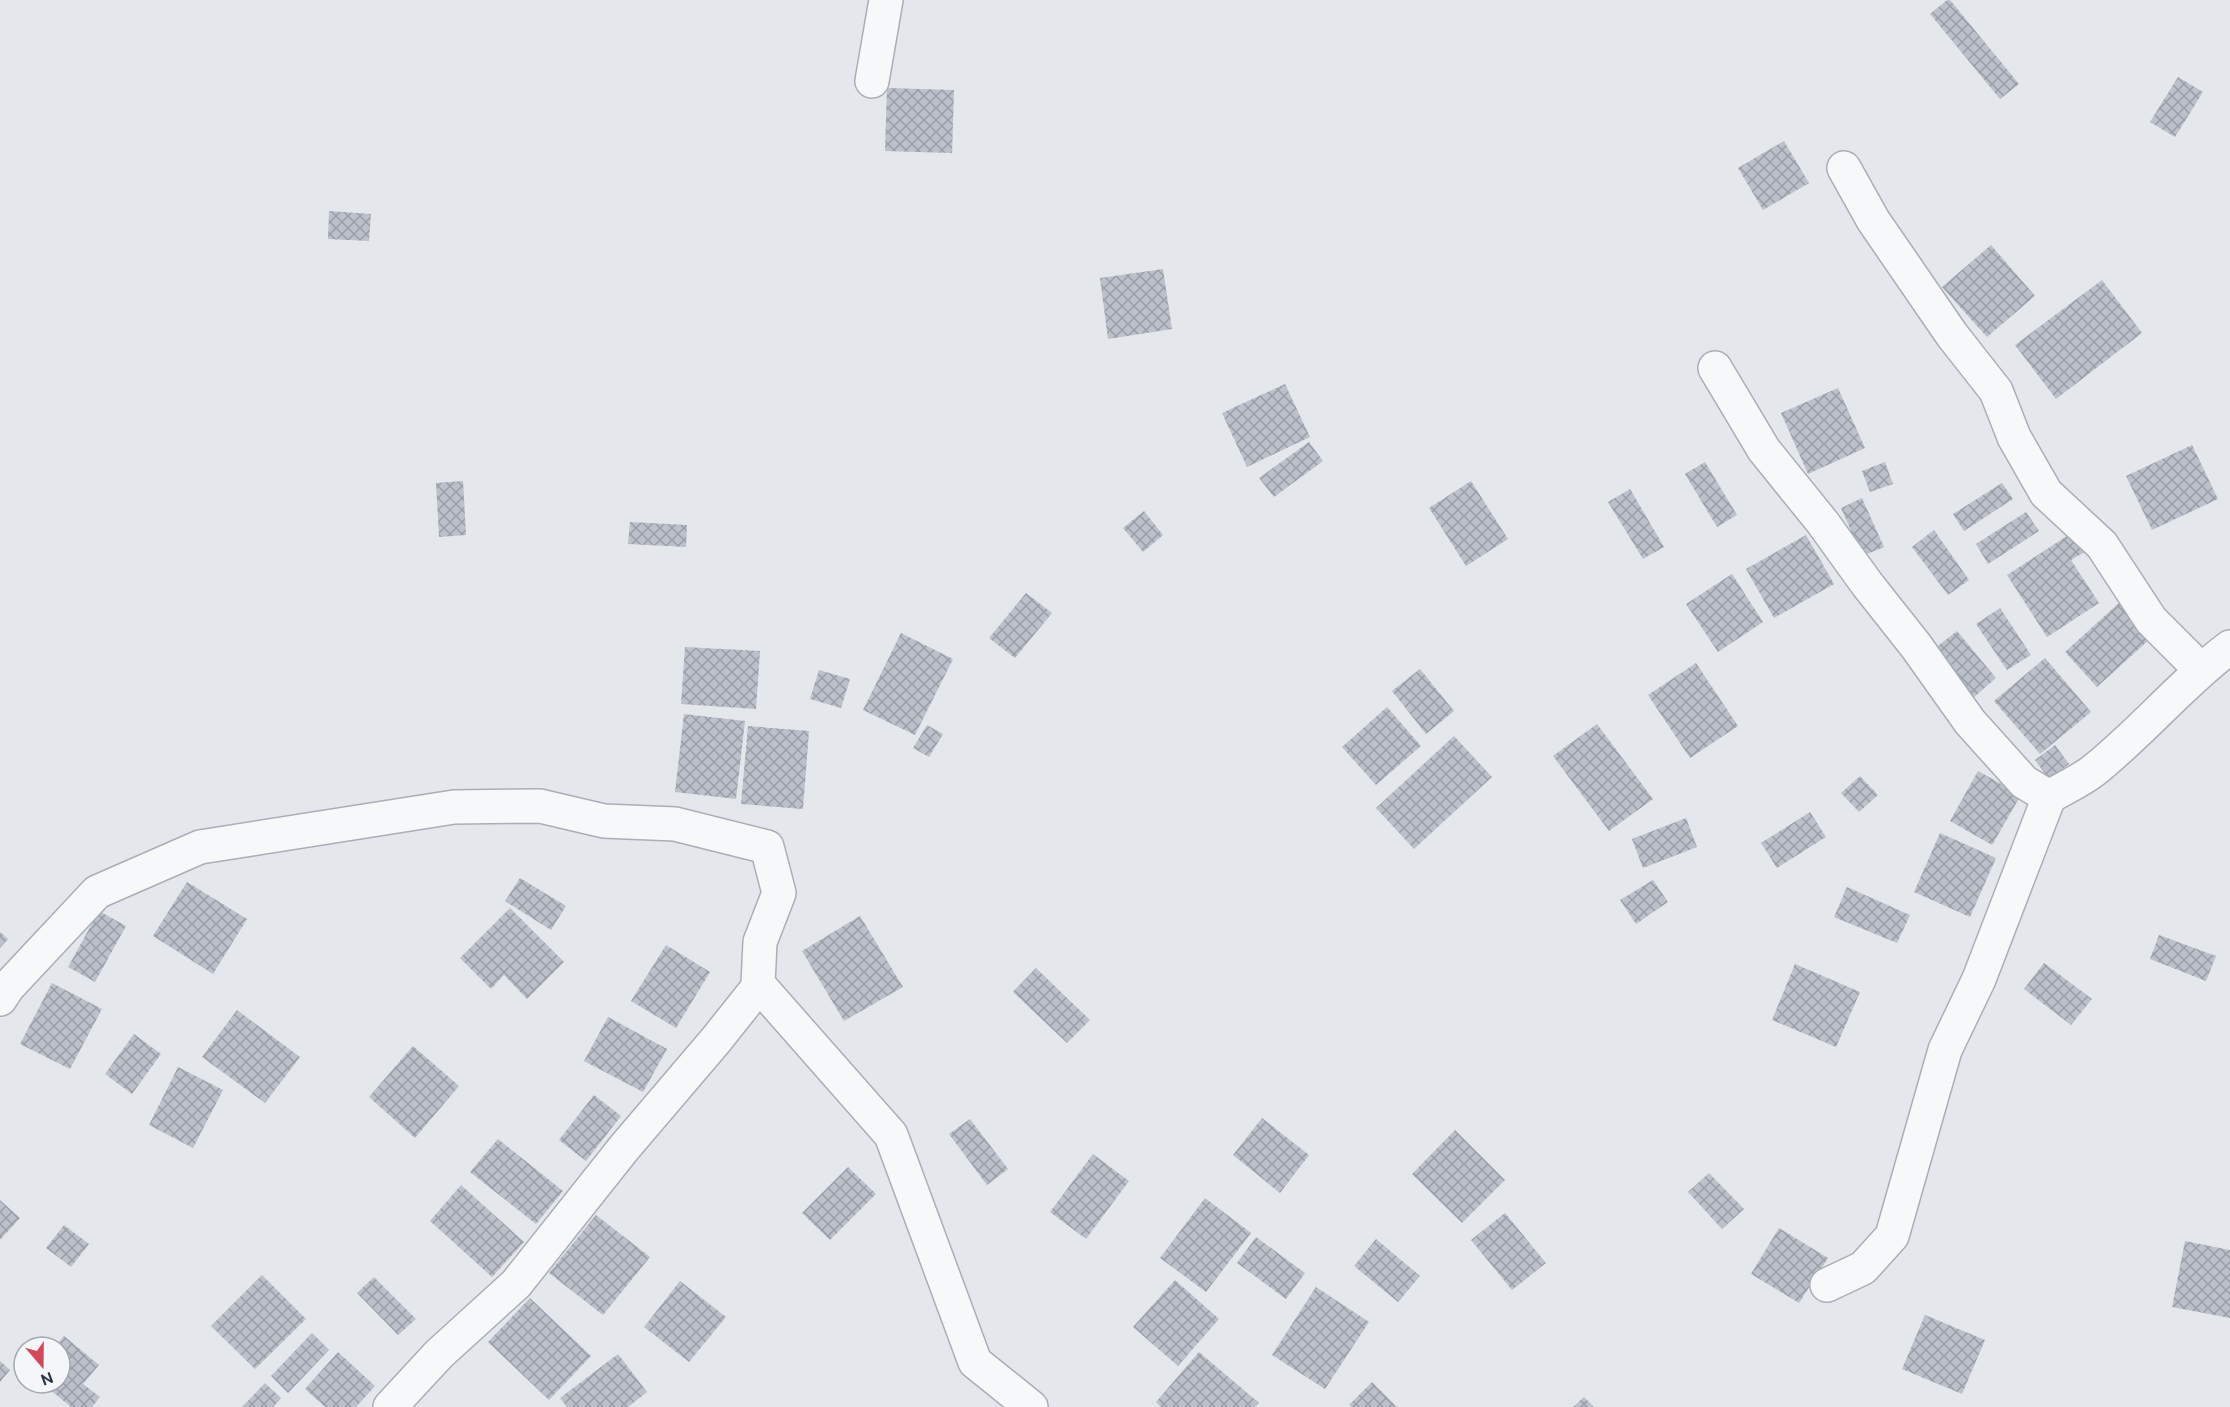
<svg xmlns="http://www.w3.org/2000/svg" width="2230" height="1407" font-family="Ubuntu,sans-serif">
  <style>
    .building { fill: url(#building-cross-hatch) }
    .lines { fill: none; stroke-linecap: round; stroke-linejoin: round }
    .minor-casing { stroke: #a9aeb7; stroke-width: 36 }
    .minor { stroke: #f7f8fa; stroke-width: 33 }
  </style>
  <defs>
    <pattern id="building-cross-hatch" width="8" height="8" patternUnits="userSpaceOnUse" patternTransform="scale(1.5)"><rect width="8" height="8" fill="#bbc0ca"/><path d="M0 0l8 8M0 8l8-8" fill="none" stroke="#989da6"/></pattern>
  </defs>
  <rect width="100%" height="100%" fill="#e4e7ec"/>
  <g class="building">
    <path d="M1947,0H1950L2019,84L2000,99L1930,14Z"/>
    <path d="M2178,77L2203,92L2175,137L2150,122Z"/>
    <path d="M887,88L954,90L952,153L885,151Z"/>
    <path d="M1784,141L1809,183L1763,210L1738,168Z"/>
    <path d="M329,211L371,214L369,241L328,239Z"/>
    <path d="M1991,245L2035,296L1987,337L1942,287Z"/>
    <path d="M1163,269L1172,329L1108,339L1100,278Z"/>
    <path d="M2102,280L2142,333L2056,399L2015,345Z"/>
    <path d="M1285,384L1310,437L1247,467L1222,413Z"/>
    <path d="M1838,388L1865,448L1808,474L1781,413Z"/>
    <path d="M1309,442L1323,461L1274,497L1259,478Z"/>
    <path d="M2192,445L2218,499L2152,530L2126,476Z"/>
    <path d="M1705,462L1737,515L1717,527L1685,474Z"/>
    <path d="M1885,462L1893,484L1870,492L1862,471Z"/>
    <path d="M463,481L466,535L439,537L436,483Z"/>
    <path d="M1471,481L1508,539L1466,566L1429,508Z"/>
    <path d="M2002,483L2013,499L1964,531L1953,514Z"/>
    <path d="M1630,489L1664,547L1643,559L1608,502Z"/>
    <path d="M1862,498L1884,547L1862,556L1841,508Z"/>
    <path d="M1144,511L1163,535L1143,552L1123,528Z"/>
    <path d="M2026,512L2039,531L1988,564L1976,544Z"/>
    <path d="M630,522L687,525L686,547L628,544Z"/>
    <path d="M1934,530L1969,580L1948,595L1912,547Z"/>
    <path d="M2076,530L2088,550L2071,560L2099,603L2047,637L2007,575Z"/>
    <path d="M1806,535L1834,584L1774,618L1746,569Z"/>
    <path d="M1732,574L1763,622L1718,652L1686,604Z"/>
    <path d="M1026,593L1052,613L1015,658L989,638Z"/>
    <path d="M2120,602L2152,637L2097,687L2065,652Z"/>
    <path d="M2000,608L2031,655L2007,670L1976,624Z"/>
    <path d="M1957,631L1996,678L1973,698L1934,649Z"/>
    <path d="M901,633L953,659L915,735L863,710Z"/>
    <path d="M685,647L760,651L756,709L681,704Z"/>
    <path d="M2045,658L2091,712L2040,754L1994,701Z"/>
    <path d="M1696,663L1738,726L1690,758L1648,695Z"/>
    <path d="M1420,669L1454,711L1426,734L1392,691Z"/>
    <path d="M819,670L850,679L841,708L810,699Z"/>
    <path d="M1387,707L1421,746L1376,785L1342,747Z"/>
    <path d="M684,714L745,721L736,799L675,792Z"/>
    <path d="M1597,724L1653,799L1609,831L1553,756Z"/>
    <path d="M927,725L943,734L929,757L913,748Z"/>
    <path d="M748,726L809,731L803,809L741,804Z"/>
    <path d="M1454,736L1492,777L1414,849L1376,808Z"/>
    <path d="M2055,745L2069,764L2049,779L2035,760Z"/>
    <path d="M1978,771L2021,795L1992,845L1950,821Z"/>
    <path d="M1860,776L1878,795L1859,812L1841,793Z"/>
    <path d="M1810,812L1826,837L1777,868L1761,843Z"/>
    <path d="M1686,818L1697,847L1643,868L1632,839Z"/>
    <path d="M1940,833L1996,858L1970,917L1914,892Z"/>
    <path d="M520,878L566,906L551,930L505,901Z"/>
    <path d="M1653,880L1668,902L1636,924L1620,900Z"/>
    <path d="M187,882L247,919L213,974L153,936Z"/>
    <path d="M1847,887L1910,915L1897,943L1834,917Z"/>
    <path d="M510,908L564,962L527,999L504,975L491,989L460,958Z"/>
    <path d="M99,911L126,926L95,982L68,967Z"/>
    <path d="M860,916L903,987L844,1021L802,951Z"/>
    <path d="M0,932L8,939L0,948Z"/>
    <path d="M2159,935L2216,956L2206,981L2150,959Z"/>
    <path d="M666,945L710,972L676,1028L631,1001Z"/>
    <path d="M2044,963L2092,999L2071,1025L2024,989Z"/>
    <path d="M1795,964L1860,992L1836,1047L1772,1020Z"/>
    <path d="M1036,968L1090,1020L1067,1043L1013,992Z"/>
    <path d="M52,983L102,1009L70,1069L20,1044Z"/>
    <path d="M237,1010L300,1057L265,1103L202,1057Z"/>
    <path d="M608,1017L667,1049L643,1092L584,1061Z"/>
    <path d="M134,1034L161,1054L132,1094L105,1074Z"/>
    <path d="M413,1046L459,1086L415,1138L369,1097Z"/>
    <path d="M178,1067L223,1090L193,1148L149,1125Z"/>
    <path d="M594,1095L621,1116L586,1161L559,1140Z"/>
    <path d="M1262,1118L1309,1155L1280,1193L1233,1155Z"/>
    <path d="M970,1119L1008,1169L987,1185L949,1134Z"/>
    <path d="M1455,1130L1505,1180L1462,1223L1412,1174Z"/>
    <path d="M498,1139L563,1191L536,1224L470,1172Z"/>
    <path d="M1093,1154L1129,1181L1086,1239L1050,1212Z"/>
    <path d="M848,1167L876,1194L830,1240L802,1213Z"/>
    <path d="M1709,1173L1744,1209L1722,1229L1688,1192Z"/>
    <path d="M461,1185L524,1242L492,1277L430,1221Z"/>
    <path d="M1205,1198L1251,1233L1206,1292L1160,1258Z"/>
    <path d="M0,1200L20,1218L0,1240Z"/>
    <path d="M1505,1213L1546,1263L1512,1290L1471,1240Z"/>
    <path d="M596,1215L650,1257L603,1315L549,1273Z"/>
    <path d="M64,1225L89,1244L71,1267L46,1248Z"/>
    <path d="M1779,1228L1828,1258L1799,1303L1751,1274Z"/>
    <path d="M1256,1237L1305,1273L1286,1299L1237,1263Z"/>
    <path d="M1376,1239L1420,1276L1398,1302L1354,1266Z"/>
    <path d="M2185,1241L2230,1250V1318L2172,1307Z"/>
    <path d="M262,1275L306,1319L255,1369L211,1326Z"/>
    <path d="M374,1277L416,1319L398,1335L357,1293Z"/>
    <path d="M1175,1280L1219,1319L1178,1366L1133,1327Z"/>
    <path d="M680,1281L726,1317L689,1362L644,1327Z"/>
    <path d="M1316,1287L1369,1322L1325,1389L1272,1355Z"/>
    <path d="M530,1298L591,1356L549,1400L488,1342Z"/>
    <path d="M1925,1315L1985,1340L1962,1394L1902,1369Z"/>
    <path d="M312,1333L329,1350L288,1393L271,1376Z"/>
    <path d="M64,1336L99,1365L83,1384L100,1397L92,1407H71L42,1383H60V1347H55Z"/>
    <path d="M338,1352L375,1386L356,1407H325L305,1389Z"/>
    <path d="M1199,1352L1259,1403L1255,1407H1161L1156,1402Z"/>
    <path d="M618,1354L647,1392L628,1407H567L560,1398Z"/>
    <path d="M0,1361L10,1370L0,1382Z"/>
    <path d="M1372,1382L1397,1407H1352L1349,1405Z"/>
    <path d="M265,1383L281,1398L273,1407H242Z"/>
    <path d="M1584,1397L1594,1407H1573Z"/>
  </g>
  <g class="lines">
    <g class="minor-casing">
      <g id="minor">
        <path d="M872,81L886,0"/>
        <path d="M1844,168L1873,220L1952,335L1996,391L2014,437L2046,493L2102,545L2151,620L2200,669"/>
        <path d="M1715,368L1764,450L1823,523L1867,584L1916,646L1970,722L2024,782L2049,797C2064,788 2080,781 2093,771C2142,732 2181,684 2230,647"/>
        <path d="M0,999L8,987L97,892L200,847L454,807L540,806L604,821L675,824L767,847L779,893L760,942L758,984L891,1135L975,1362L1031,1407"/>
        <path d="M1827,1285L1863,1268L1892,1236L1945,1050L1979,979L2049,797"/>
        <path d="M390,1407L439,1354L516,1284L624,1148L716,1040L759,986"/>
      </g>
    </g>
    <use href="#minor" class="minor"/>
  </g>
  <g transform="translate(42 1365) rotate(160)"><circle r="28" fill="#f4f6f9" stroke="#a4a8b1" stroke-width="1.5"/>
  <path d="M0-4.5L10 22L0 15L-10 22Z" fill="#d1495b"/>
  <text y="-9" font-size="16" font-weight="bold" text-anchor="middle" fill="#2b3445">N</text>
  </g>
</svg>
